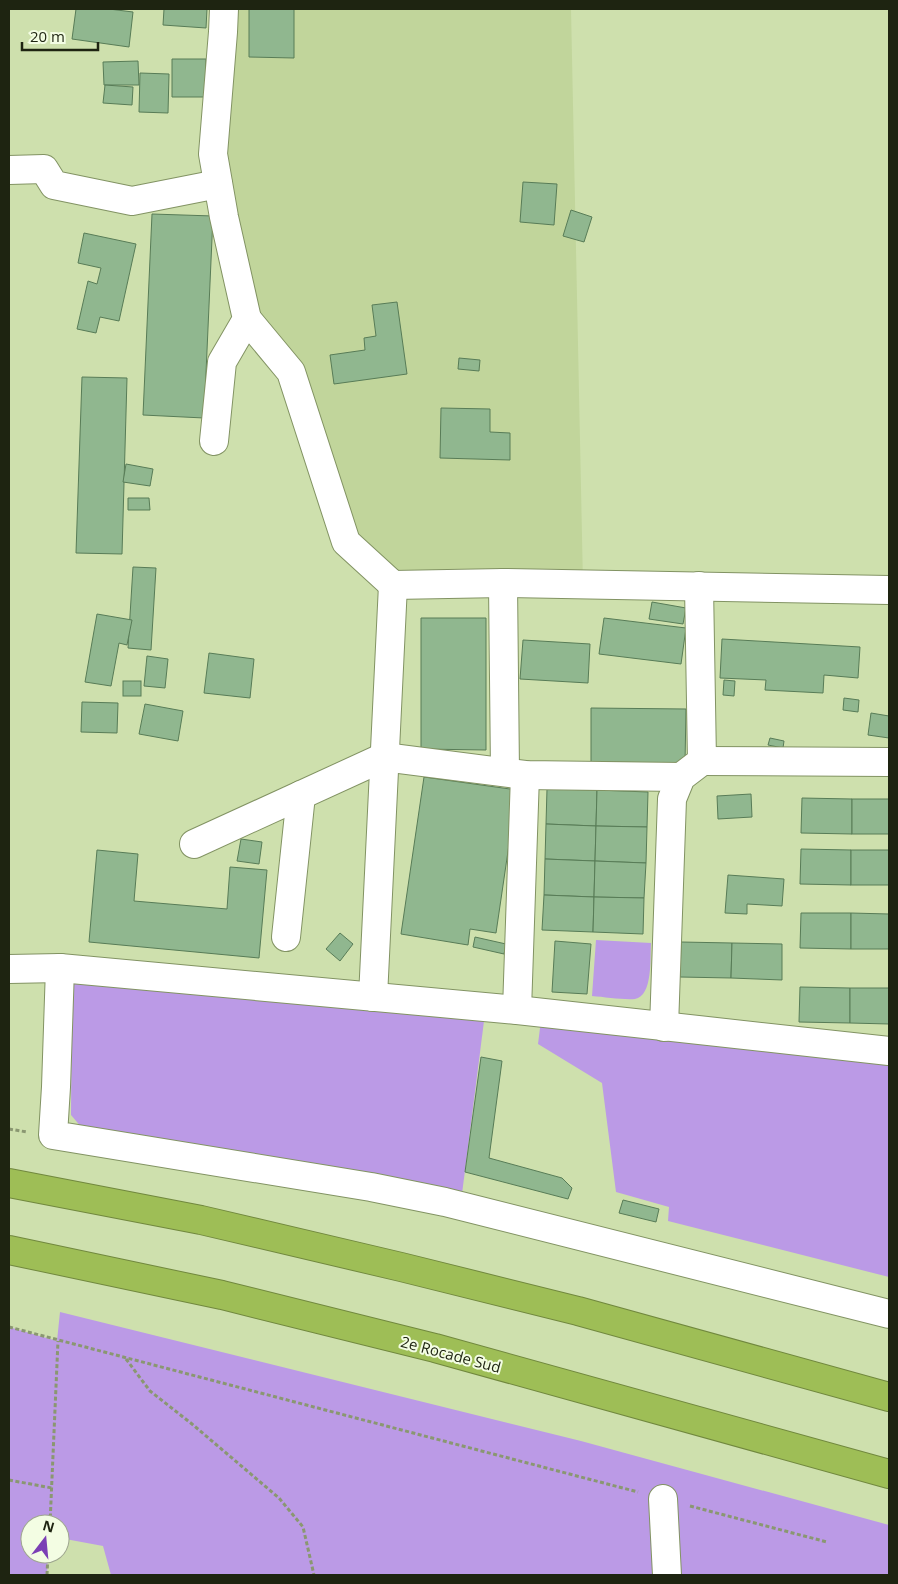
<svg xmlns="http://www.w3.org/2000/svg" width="898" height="1584" font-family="'Open Sans',sans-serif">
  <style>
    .built { fill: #c1d59b }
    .green { fill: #bb9ae6 }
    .building { fill: #90b78f; stroke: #587c57 }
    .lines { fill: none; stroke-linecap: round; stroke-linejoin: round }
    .minor-casing { stroke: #829363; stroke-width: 30 }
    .highway-casing { stroke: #71883e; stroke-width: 30 }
    .path { stroke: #8a9771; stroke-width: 3; stroke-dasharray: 4 2.5; stroke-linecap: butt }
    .minor { stroke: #fff; stroke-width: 28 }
    .highway { stroke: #9ebe56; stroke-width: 28 }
    .labels { text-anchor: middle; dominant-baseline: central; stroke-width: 4; stroke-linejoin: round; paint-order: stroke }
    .street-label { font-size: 15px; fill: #1e2411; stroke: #f3fde3 }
  </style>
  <rect width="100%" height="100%" fill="#cee0ad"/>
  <path class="built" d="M219,9H571L583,584L393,585L346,542L291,372L247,319L224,217Z"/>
  <g class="green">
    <path d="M596,940L651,943C650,958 653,996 635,999C623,1000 605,997 592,996Z"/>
    <path d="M72,979L484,1021L462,1194L82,1128L71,1115Z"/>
    <path d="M541,1020L889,1060V1277L668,1221L669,1207L616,1192L602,1083L538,1044Z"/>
    <path d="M60,1312L581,1441L889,1525V1575H111L103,1546L60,1538V1524H30V1554H48L47,1575H9V1327L57,1341Z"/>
  </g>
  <g class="building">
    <path d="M76,9H109L133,12L129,47L72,39Z"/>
    <path d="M164,9H207L206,28L163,25Z"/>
    <path d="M249,9H294V58L249,57Z"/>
    <path d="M172,59H206L205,97H172Z"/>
    <path d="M138,61L139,85H104L103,62Z"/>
    <path d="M140,73L169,74L168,113L139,112Z"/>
    <path d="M105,85L133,87L132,105L103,103Z"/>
    <path d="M523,182L557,184L554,225L520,222Z"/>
    <path d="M571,210L592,217L584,242L563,236Z"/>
    <path d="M152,214L213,216L204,418L143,415Z"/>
    <path d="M84,233L136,244L119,321L100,317L96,333L77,329L88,281L97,284L101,268L78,263Z"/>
    <path d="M397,302L407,374L334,384L330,355L365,350L364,338L376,336L372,305Z"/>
    <path d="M459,358L480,360L479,371L458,369Z"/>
    <path d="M82,377L127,378L122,554L76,553Z"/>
    <path d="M441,408L490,409V432L510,433V460L440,458Z"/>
    <path d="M126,464L153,469L150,486L123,482Z"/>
    <path d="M128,498H149L150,510H128Z"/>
    <path d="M133,567L156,568L151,650L128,648Z"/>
    <path d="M652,602L686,608L683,624L649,619Z"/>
    <path d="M97,614L132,620L127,645L119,643L111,686L85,682Z"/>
    <path d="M421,618H486V750L421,749Z"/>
    <path d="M604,618L686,628L681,664L599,654Z"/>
    <path d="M722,639L860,647L858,678L824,675L823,693L765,690L766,680L720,678Z"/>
    <path d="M523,640L590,644L588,683L520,679Z"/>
    <path d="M209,653L254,659L250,698L204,693Z"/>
    <path d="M147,656L168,659L165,688L144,686Z"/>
    <path d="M724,680L735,681L734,696L723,695Z"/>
    <rect x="123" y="681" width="18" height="15"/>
    <path d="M844,698L859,700L858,712L843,710Z"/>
    <path d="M82,702L118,703L117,733L81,732Z"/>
    <path d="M145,704L183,711L178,741L139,734Z"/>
    <path d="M591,708L686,709L685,763L591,762Z"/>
    <path d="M871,713L889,716V738L868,735Z"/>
    <path d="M770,738L784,741L783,748L768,745Z"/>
    <path d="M424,777L517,790L496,933L470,929L468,945L401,934Z"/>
    <path d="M547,789L597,790L596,826L546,824Z"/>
    <path d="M597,790L648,792L647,827L596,826Z"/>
    <path d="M751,794L752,817L718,819L717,796Z"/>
    <path d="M802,798L852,799V834L801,833Z"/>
    <rect x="852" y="799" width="37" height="35"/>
    <path d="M546,824L596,826L595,861L545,859Z"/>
    <path d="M596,826L647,827L646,863L595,861Z"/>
    <path d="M241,839L262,842L259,864L237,861Z"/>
    <path d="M801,849L851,850V885L800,884Z"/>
    <path d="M97,850L138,854L134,901L227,909L230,867L267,870L259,958L89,942Z"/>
    <rect x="851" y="850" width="38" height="35"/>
    <path d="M545,859L595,861L594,897L544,895Z"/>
    <path d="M595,861L646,863L644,898L594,897Z"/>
    <path d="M728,875L784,879L782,906L747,904V914L725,913Z"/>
    <path d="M544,895L594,897L593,932L542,930Z"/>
    <path d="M594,897L644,898L643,934L593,932Z"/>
    <path d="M801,913H851V949L800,948Z"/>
    <path d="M851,913L889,914V949H851Z"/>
    <path d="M340,933L353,944L340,961L326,949Z"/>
    <path d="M475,937L506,944L504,954L473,947Z"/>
    <path d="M555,941L591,944L587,994L552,992Z"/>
    <path d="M681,942L732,943L731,978L680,977Z"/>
    <path d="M732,943L782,944V980L731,978Z"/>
    <path d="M800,987L850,988V1023L799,1022Z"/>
    <path d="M850,988H889V1024L850,1023Z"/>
    <path d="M481,1057L502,1061L489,1158L562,1178L572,1188L568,1199L465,1172Z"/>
    <path d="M623,1200L659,1209L656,1222L619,1213Z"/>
  </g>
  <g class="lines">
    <g class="minor-casing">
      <g id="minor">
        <path d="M9,170L44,169L54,185L132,201L218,184"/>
        <path d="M247,319L291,372L346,542L393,585L503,583L889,590"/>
        <path d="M214,441L222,362L247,319L224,217L213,154L223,32L224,9"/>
        <path d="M503,583L505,772"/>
        <path d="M702,761L889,762"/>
        <path d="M194,844L384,757L525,775L681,777"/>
        <path d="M286,937L301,795"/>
        <path d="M60,968L56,1087L53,1135L371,1187L445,1202L889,1314"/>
        <path d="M9,969L60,968L517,1010L889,1051"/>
        <path d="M373,997L393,585"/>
        <path d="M517,1010L525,775"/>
        <path d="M664,1027L672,799L681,777L702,761L699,586"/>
        <path d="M663,1499L667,1575"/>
      </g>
    </g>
    <g class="highway-casing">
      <g id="highway">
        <path d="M9,1183L201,1220L401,1267L578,1311L889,1397"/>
        <path d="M9,1250L222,1295L435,1348L889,1474"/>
      </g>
    </g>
    <g class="path">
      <path d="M9,1129L27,1132"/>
      <path d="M9,1327L638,1492"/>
      <path d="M126,1359L150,1391L192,1424L279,1498L303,1527L314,1575"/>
      <path d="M9,1480L52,1488"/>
      <path d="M690,1506L827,1542"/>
      <path d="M50,1524L58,1341"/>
      <path d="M47,1575L48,1554"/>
    </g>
    <use href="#minor" class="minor"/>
    <use href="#highway" class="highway"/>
  </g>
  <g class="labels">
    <g class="street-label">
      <text transform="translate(451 1354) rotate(15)">2e Rocade Sud</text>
    </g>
  </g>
  <rect width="898" height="1584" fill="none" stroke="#1e2411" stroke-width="20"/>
  <g transform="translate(45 1539) rotate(16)"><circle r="24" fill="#f3fde3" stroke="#9ea68f"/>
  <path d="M0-4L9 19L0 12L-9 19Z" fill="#7b3fb5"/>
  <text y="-8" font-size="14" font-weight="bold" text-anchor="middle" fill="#1e2411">N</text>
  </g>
  <path d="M22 42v8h76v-8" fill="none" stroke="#1e2411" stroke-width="2.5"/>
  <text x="30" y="42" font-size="15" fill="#1e2411" stroke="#f3fde3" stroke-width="4" paint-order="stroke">20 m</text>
</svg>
